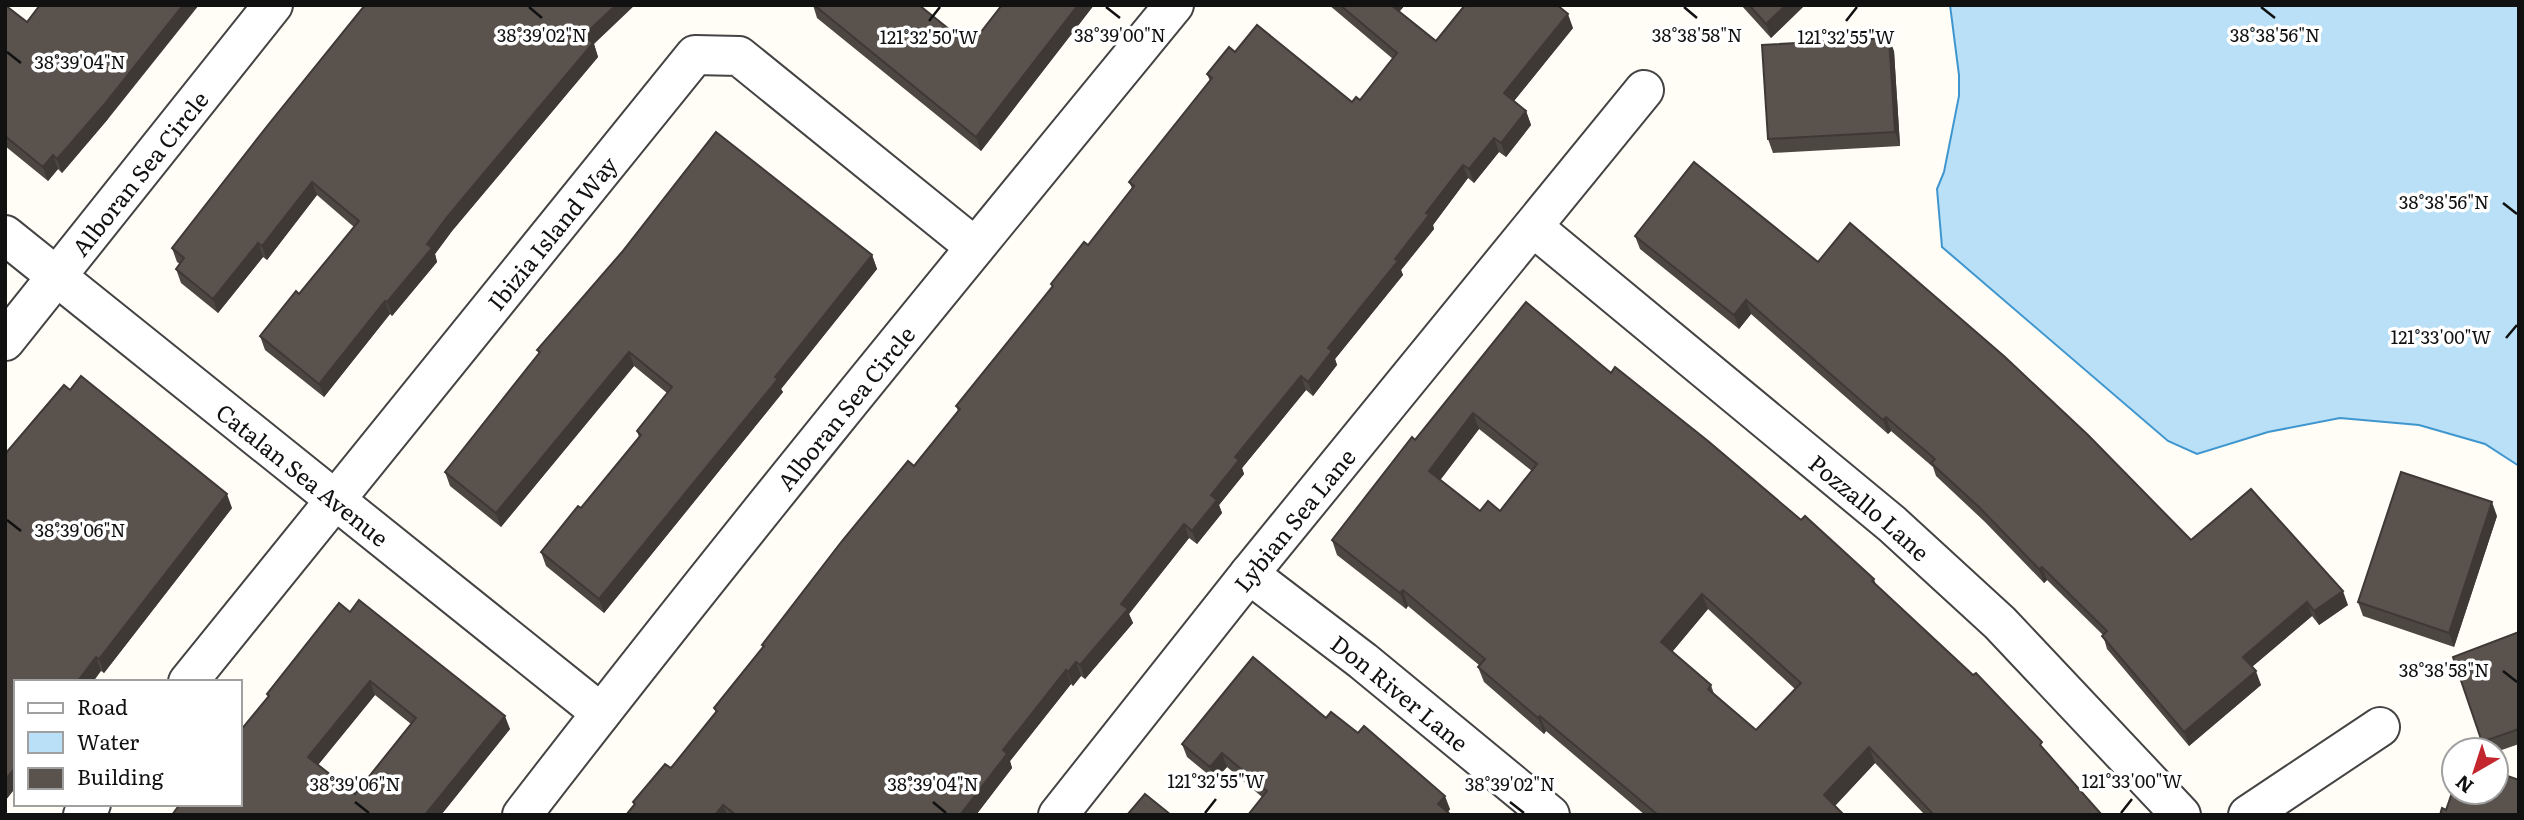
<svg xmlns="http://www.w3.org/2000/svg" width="2524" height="820" font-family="Literata,serif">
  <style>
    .water { fill: #b9e0f7; stroke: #3f96cf; stroke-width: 2 }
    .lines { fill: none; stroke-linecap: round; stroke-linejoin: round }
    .minor-casing { stroke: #444; stroke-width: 42 }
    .minor { stroke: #fff; stroke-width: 38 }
    .wall { fill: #4d4742; fill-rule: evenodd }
    .shaded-wall { fill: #3f3936 }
    .building { fill: #5a524d; stroke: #3f3936; stroke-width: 2; fill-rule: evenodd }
    .ticks { fill: none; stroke: #111; stroke-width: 2.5 }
    .labels { text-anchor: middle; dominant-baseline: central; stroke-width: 7; stroke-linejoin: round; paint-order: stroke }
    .street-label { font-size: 23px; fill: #111; stroke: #fff }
    .ticks-label { font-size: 18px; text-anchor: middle; fill: #111; stroke: #fff; stroke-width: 7; stroke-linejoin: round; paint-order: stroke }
  </style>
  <rect width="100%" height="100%" fill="#fffdf5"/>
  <path class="water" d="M1950,5H2519V466L2485,444L2419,425L2340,418L2268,432L2197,454L2168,441L1942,247L1937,189L1944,172L1959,96V75Z"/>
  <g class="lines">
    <g class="minor-casing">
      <g id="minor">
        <path id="s1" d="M1533,227L1892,524L2000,623L2181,815"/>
        <path id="s2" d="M5,235L601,713"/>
        <path id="s3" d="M5,341L273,5"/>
        <path id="s4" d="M1249,574L1363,661L1550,815"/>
        <path id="s5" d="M188,682L695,55L739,56L975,247"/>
        <path d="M83,815L91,804"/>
        <path id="s6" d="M522,815C734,540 954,273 1174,5"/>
        <path id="s7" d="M1058,815L1249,574L1644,90"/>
        <path d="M2248,815L2380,727"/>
      </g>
    </g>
    <use href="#minor" class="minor"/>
  </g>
  <g class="wall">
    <path d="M5,5L108,119L62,173L58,169L48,181L5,146Z"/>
    <path d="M813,5H919L970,46L1002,5H1094L981,151L817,18Z"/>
    <path d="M1329,5H1405L1399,12L1436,41L1573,28L1514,101L1526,111L1531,125L1506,157L1499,152L1474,183L1468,178L1433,225L1434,229L1401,270L1403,275L1335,359L1337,365L1313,396L1306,390L1242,468L1244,474L1219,505L1222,513L1197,544L1189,538L1129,614L1133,623L1085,679L1081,676L1073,686L1071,684L1010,761L1012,768L976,815H626L634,805L633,802L671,768L716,713L714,708L763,647L762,645L914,466L958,411L956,406L1052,287L1051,284L1088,245L1132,188L1129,182L1210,81L1207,74L1235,52L1352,102L1360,100L1393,59Z"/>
    <path d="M1741,5H1805L1771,38Z"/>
    <path d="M594,44L598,57L452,231L435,254L437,262L392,316L390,314L324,397L265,350L260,336L299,294L354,227L317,195L267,260L263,257L218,313L181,283L176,269L180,264L177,262L172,248Z"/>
    <path d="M1894,51L1900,146L1773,153L1768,139Z"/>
    <path d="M1635,236L1818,262L2191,540L2348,605L2319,625L2312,616L2252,667L2261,685L2189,746L2107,649L2103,635L2047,580L2044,583L1985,522L1936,476L1933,467L1891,431L1888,434L1751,314L1739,329L1640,249Z"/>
    <path d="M872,255L877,269L781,389L783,392L604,613L546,566L541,552L581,508L639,437L637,431L667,393L634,366L501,527L450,486L445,472L539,354L537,350Z"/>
    <path d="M1526,302L1611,373L1801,520L1874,579L1876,585L2046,751L2102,815H1925L1875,763L1835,806L1844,815H1645L1546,731L1544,734L1484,682L1478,667L1479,665L1408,606L1406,609L1337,555L1332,540L1415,440ZM1479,429L1532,471L1500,511H1480L1440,480ZM1708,609L1795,689L1756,730L1714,694L1711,685L1672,652Z"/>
    <path d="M5,454L232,508L104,673L101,671L16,682V787L5,801Z"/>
    <path d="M2497,516L2454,647L2363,616L2358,602Z"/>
    <path d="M350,612L510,729L441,815H172L268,697L267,694ZM375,695L411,724L355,794L318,765Z"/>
    <path d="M2519,632V744L2496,752V750H2485L2453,657Z"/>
    <path d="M1326,718L1450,809L1448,812L1262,797L1227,767L1215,780L1187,757L1182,744Z"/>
  </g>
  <g class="shaded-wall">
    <path d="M183,5H199L108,119L62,173L57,159Z"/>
    <path d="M616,5H635L594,44L598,57L452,231L435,254L437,262L392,316L387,302L427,244L584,35Z"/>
    <path d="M1078,5H1094L981,151L976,137Z"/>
    <path d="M1390,5H1405L1394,18Z"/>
    <path d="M1786,5H1805L1771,38L1766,24Z"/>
    <path d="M1568,14L1573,28L1509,107L1504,93Z"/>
    <path d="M1889,38L1894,51L1900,146L1895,132Z"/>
    <path d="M1526,111L1531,125L1506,157L1501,143Z"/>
    <path d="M1494,138L1499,152L1474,183L1469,169Z"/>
    <path d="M53,155L58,169L48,181L43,167Z"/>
    <path d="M1463,165L1468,178L1433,225L1434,229L1401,270L1403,275L1335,359L1337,365L1313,396L1308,382L1328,348L1395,259L1426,213Z"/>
    <path d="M312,182L317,195L267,260L262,246Z"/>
    <path d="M258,243L263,257L218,313L213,299Z"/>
    <path d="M872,255L877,269L781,389L783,392L604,613L599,599Z"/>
    <path d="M1746,300L1751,314L1739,329L1734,315Z"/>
    <path d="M385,301L390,314L324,397L319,384Z"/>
    <path d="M629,352L634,366L501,527L496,513Z"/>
    <path d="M1301,376L1306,390L1242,468L1244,474L1219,505L1222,513L1197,544L1192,531L1211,495L1235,457Z"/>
    <path d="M1473,413L1479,429L1435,487L1429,471Z"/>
    <path d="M1886,417L1891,431L1888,434L1883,420Z"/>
    <path d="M227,494L232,508L104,673L99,659Z"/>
    <path d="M2492,502L2497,516L2454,647L2449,633Z"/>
    <path d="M1184,524L1189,538L1129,614L1133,623L1085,679L1080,665L1121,604Z"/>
    <path d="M2042,567L2047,580L2044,583L2039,569Z"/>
    <path d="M1403,590L1408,606L1406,609L1400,593Z"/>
    <path d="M2343,591L2348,605L2319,625L2314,611Z"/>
    <path d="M1702,594L1708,609L1667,658L1661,642Z"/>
    <path d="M2307,602L2312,616L2248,670L2243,657Z"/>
    <path d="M96,657L101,671L93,682H77Z"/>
    <path d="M1076,662L1081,676L1073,686L1068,672Z"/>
    <path d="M1066,670L1071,684L1010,761L1012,768L976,815H960L1003,750Z"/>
    <path d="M2256,671L2261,685L2189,746L2184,732Z"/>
    <path d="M370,681L375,695L313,771L308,757Z"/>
    <path d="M505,716L510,729L441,815H425Z"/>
    <path d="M1540,716L1546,731L1544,734L1538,718Z"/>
    <path d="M1869,747L1875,763L1830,811L1824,795Z"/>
    <path d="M1222,753L1227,767L1215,780L1210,767Z"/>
    <path d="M16,767V787L5,801V780Z"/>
    <path d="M1445,796L1450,809L1446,815L1438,804Z"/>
    <path d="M723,805L727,815H715Z"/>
  </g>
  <g class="building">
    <path d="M5,5L27,22L40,5H183L103,106L57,159L53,155L43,167L5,136Z"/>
    <path d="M365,5H616L584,35L593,43L447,217L427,244L432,248L387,302L385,301L319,384L260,336L296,291L299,294L359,221L312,182L262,246L258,243L213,299L176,269L184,258L172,248L268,125Z"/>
    <path d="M814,5H919L970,46L1002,5H1078L976,137Z"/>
    <path d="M1340,5H1391L1436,41L1465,5H1557L1568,14L1504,93L1526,111L1501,143L1494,138L1469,169L1463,165L1426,213L1429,215L1395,259L1398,261L1328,348L1332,351L1308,382L1301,376L1235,457L1239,460L1211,495L1217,500L1192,531L1184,524L1121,604L1128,609L1080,665L1076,662L1068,672L1066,670L1003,750L1007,754L960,815H736L723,805L715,815H626L635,804L633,802L665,764L671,768L717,711L714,708L764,646L762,645L842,541L908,461L914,466L960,409L956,406L1053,286L1051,284L1084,242L1088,245L1134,186L1129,182L1212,78L1207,74L1229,47L1235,52L1257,25L1352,102L1356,97L1360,100L1397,53Z"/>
    <path d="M1749,5H1786L1766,24Z"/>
    <path d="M1889,38L1895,132L1768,139L1762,45Z"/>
    <path d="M716,132L872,255L775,377L778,379L599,599L541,552L578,506L581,508L641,435L637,431L672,387L629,352L496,513L445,472L540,352L537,350L622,252Z"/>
    <path d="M1694,162L1818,262L1850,223L2005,357L2088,435L2191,540L2251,489L2343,591L2314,611L2307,602L2243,657L2256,671L2184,732L2102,636L2107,631L2042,567L2039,569L1980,508L1931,463L1935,459L1886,417L1883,420L1746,300L1734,315L1635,236Z"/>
    <path d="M1526,302L1611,373L1615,367L1708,441L1801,520L1805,516L1874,579L1872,581L1973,675L1976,673L2042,742L2040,745L2102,815H1934L1869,747L1824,795L1844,815H1658L1540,716L1538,718L1478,667L1485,659L1403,590L1400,593L1332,540L1412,437L1415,440ZM1473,413L1537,464L1500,511L1488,501L1480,511L1429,471ZM1702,594L1801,683L1756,730L1708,689L1711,685L1661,642Z"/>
    <path d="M81,376L227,494L99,659L96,657L77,682H16V767L5,780V454L64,385L70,390Z"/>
    <path d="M2401,472L2492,502L2449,633L2358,602Z"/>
    <path d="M359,600L505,716L425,815H172L180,804H240V731L269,696L267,694L339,603L350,612ZM370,681L416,718L355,794L308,757Z"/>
    <path d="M2519,632V729L2482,742L2453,657Z"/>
    <path d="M1253,657L1326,718L1331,712L1358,733L1364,726L1445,796L1438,804L1451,815H1248L1267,791L1222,753L1210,767L1182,744Z"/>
    <path d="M2496,772L2519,780V815H2440L2442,808L2446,810L2454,787V792H2496Z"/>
    <path d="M1145,794L1171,815H1127Z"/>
  </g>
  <path class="ticks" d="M529,7L542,18M1106,7L1120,18M1684,7L1697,18M2261,7L2275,18M929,21L940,7M1846,21L1857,7M7,52L21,63M2503,203L2517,214M2506,338L2517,325M7,520L21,531M2503,671L2517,682M355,802L369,813M933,802L946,813M1510,802L1524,813M1205,813L1216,799M2121,813L2132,799"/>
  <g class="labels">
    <g class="street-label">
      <text stroke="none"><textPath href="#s3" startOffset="215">Alboran Sea Circle</textPath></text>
      <text stroke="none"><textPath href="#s5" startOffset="578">Ibizia Island Way</textPath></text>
      <text stroke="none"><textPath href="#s6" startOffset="520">Alboran Sea Circle</textPath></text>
      <text stroke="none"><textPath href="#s2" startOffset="382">Catalan Sea Avenue</textPath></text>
      <text stroke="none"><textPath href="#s1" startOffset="438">Pozzallo Lane</textPath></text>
      <text stroke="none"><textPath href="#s7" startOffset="378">Lybian Sea Lane</textPath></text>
      <text stroke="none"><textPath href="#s4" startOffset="192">Don River Lane</textPath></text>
    </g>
  </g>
  <g class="ticks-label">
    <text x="2275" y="42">38°38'56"N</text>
    <text x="542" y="42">38°39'02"N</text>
    <text x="1120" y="42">38°39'00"N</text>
    <text x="1697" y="42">38°38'58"N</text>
    <text x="929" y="44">121°32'50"W</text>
    <text x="1846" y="44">121°32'55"W</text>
    <text x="80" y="69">38°39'04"N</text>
    <text x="2444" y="209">38°38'56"N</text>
    <text x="2441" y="344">121°33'00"W</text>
    <text x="80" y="537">38°39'06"N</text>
    <text x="2444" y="677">38°38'58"N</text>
    <text x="1216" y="788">121°32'55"W</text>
    <text x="2132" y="788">121°33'00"W</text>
    <text x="355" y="791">38°39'06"N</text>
    <text x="933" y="791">38°39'04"N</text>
    <text x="1510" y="791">38°39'02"N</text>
  </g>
  <rect width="2524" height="820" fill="none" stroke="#111111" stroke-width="14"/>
  <rect x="14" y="680" width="228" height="126" fill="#ffffff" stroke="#a0a0a0" stroke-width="2"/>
  <rect x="28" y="703" width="35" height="10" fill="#ffffff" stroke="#a0a0a0" stroke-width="2"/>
  <text x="77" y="715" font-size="21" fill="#111111">Road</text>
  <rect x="28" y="732" width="35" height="21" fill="#b9e0f7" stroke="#a0a0a0" stroke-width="2"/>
  <text x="77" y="750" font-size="21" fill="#111111">Water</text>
  <rect x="28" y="768" width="35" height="21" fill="#5a524d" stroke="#a0a0a0" stroke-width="2"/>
  <text x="77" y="785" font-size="21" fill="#111111">Building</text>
  <g transform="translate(2475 771) rotate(219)"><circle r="33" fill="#ffffff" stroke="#a0a0a0" stroke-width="2"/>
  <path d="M0-5L12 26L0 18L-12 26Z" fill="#c4262e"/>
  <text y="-10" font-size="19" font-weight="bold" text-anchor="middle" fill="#111111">N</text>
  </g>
</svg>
